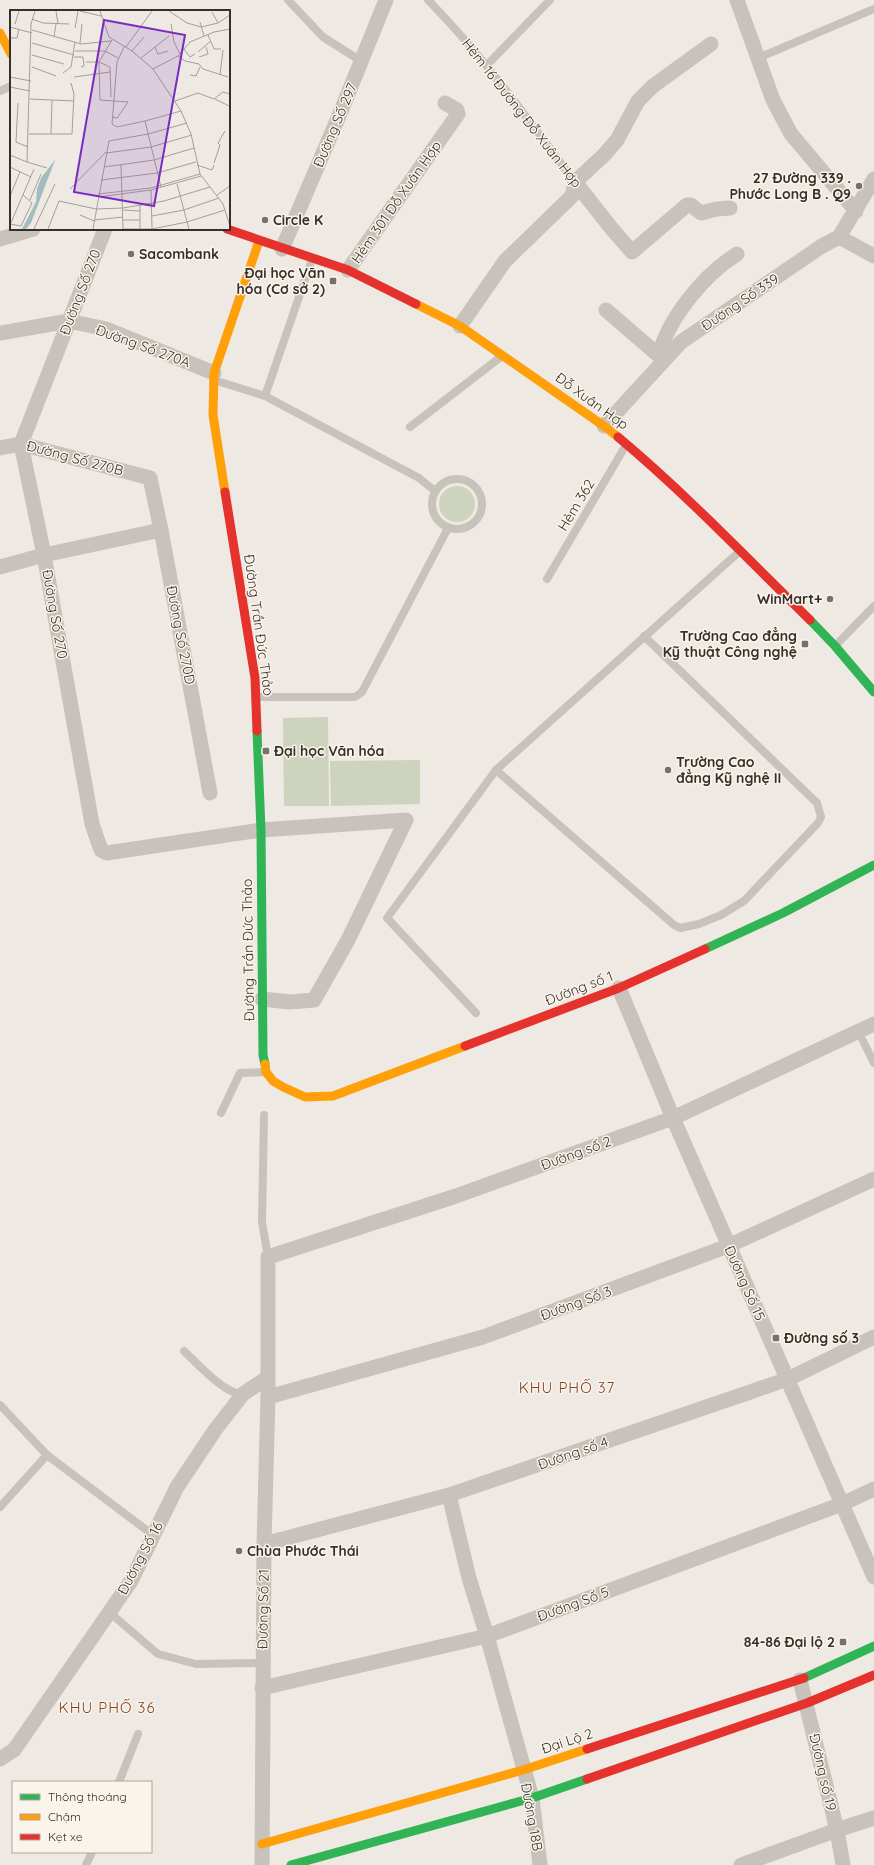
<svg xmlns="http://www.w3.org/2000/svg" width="874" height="1865" font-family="Quicksand,sans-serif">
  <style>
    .green { fill: #ced3be }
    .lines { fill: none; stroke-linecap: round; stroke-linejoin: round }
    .lane { stroke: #c7c2bb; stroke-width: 8 }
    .street { stroke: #c7c2bb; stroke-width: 15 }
    .fast { stroke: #30b455; stroke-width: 9 }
    .slow { stroke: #ff9f0a; stroke-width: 9 }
    .jam { stroke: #e5322d; stroke-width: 9 }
    .poi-dot { fill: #78706b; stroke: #faf4eb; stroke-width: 1.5 }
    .labels { text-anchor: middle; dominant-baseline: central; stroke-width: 3; stroke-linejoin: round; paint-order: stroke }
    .street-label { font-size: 14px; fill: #382f2a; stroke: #faf4eb }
    .poi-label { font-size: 14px; font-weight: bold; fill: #382f2a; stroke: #faf4eb; text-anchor: start }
    .neighbourhood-label { font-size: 15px; letter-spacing: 1px; fill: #854325; stroke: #faf4eb }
    .inset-road { fill: none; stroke: #a59f99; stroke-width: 1 }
    .view { fill: #7b2cbf; fill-opacity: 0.15; stroke: #7b2cbf; stroke-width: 2 }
    .inset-edge { fill: none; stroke: #382f2a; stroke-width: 2 }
  </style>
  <rect width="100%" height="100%" fill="#eee9e3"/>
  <g class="green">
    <circle cx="457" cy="504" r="18"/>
    <path d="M328,717L329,806H284L283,718Z"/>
    <path d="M420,760V804L331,806L330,761Z"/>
  </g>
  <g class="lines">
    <g class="lane">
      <path d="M288,0L323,37L361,61"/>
      <path d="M428,0C483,56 528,119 575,182"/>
      <path d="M758,58L874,9"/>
      <path d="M487,65L550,0"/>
      <path d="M0,91L11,86"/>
      <path d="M312,259L265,396L419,478L435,491"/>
      <path d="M214,380L265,396"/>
      <path d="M410,427L502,356"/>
      <circle cx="457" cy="504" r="25"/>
      <path d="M547,579L626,445"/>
      <path d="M836,645L874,606"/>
      <path d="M257,697H355L362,692L448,528"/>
      <path d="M496,770L674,925L680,928L699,924L721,915L744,901L818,823L821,817L817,803L644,636"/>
      <path d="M476,1013L387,918L496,770L740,551"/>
      <path d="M859,1033L874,1063"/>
      <path d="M221,1113L240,1073L266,1072"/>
      <path d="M264,1115L262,1222L268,1257"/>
      <path d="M184,1351C197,1363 225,1395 243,1394"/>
      <path d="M0,1405L47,1455L153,1535"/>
      <path d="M0,1507L47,1455"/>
      <path d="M109,1612L158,1654L196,1664L263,1663"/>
      <path d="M119,1782L138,1734"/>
      <path d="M86,1865L92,1852"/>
    </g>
    <g class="street">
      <path d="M737,0L773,100L791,134L856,211"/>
      <path d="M575,182L612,229L632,252L687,205H691L701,213L717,209L730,208"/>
      <path d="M575,182L604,155L617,140L638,101L653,86L711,44"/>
      <path d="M105,229L21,444L44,555L92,824L101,850L107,853L261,830L406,820L348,940L314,1000L290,1002L262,999"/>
      <path d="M839,237L874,256"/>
      <path d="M0,239L33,229"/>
      <path d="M282,249L339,116L386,0"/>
      <path d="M348,270L458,114L457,110L445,103"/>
      <path d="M606,310L664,360"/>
      <path d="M460,326L505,261L572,196L575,182"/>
      <path d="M0,333L69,321L106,329L214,373"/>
      <path d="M659,355C669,317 704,275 737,254"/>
      <path d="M604,426L681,342L822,246L839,237L874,179"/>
      <path d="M0,448L21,444L150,478L161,530L210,793"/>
      <path d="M0,567L44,555L161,530"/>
      <path d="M619,988L673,1118L874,1577"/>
      <path d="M268,1397L483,1337L728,1246L874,1179"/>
      <path d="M449,1495L469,1578L487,1636L532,1798L540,1865"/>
      <path d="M264,1544L449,1495L788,1379L874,1337"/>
      <path d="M800,1680L837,1830L843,1865"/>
      <path d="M262,1688L487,1636L842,1504L874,1489"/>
      <path d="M0,1759L14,1750L131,1581L177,1487L215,1430L243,1394L267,1378"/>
      <path d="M262,1865L264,1544L268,1397V1257L456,1196L673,1118L874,1024"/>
      <path d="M741,1865L837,1830L874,1818"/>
    </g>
    <g class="fast">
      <path d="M810,620L835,646L874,692"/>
      <path d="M257,731L261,830L263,1055L265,1064"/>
      <path d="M705,949L783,913L874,865"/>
      <path d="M804,1678L874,1646"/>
      <path d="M291,1865L532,1798L587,1779"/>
    </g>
    <g class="slow">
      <path d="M0,33L11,54"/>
      <path d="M416,304L460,326L604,426L618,437"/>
      <path d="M225,492L213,415L214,373L259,241"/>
      <path d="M265,1064L266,1072L273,1081L283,1087L305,1097L333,1096L465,1046"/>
      <path d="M262,1844L523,1770L587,1749"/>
    </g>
    <g class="jam">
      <path d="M227,229L348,270L416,304"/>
      <path d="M618,437C686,494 747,558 810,620"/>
      <path d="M225,492L255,678L257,731"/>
      <path d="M465,1046L619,988L705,949"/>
      <path d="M587,1749L804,1678"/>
      <path d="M587,1779L807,1703L874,1675"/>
    </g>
  </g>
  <g class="poi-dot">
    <circle cx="859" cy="186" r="4"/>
    <circle cx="265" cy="220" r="4"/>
    <circle cx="131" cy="254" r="4"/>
    <rect x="329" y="277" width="8" height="8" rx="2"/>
    <circle cx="830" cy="599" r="4"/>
    <rect x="801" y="640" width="8" height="8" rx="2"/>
    <rect x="262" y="747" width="8" height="8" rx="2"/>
    <circle cx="668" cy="770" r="4"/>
    <rect x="772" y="1334" width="8" height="8" rx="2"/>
    <circle cx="239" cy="1551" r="4"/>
    <rect x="839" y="1638" width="8" height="8" rx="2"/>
  </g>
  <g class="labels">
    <g class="street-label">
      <text transform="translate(522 113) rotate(52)">Hẻm 16 Đường Đỗ Xuân Hợp</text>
      <text transform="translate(335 125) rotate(-67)">Đường Số 297</text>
      <text transform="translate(396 202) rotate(-55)">Hẻm 301 Đỗ Xuân Hợp</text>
      <text transform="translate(80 292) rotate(-69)">Đường Số 270</text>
      <text transform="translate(740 302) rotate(-34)">Đường Số 339</text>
      <text transform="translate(143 346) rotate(20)">Đường Số 270A</text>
      <text transform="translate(592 401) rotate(36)">Đỗ Xuân Hợp</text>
      <text transform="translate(75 458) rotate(15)">Đường Số 270B</text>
      <text transform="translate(576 505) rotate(-59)">Hẻm 362</text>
      <text transform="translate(55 614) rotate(80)">Đường Số 270</text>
      <text transform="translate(259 625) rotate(82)">Đường Trần Đức Thảo</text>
      <text transform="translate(181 635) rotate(79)">Đường Số 270D</text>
      <text transform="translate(248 950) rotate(-91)">Đường Trần Đức Thảo</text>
      <text transform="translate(579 988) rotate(-21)">Đường số 1</text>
      <text transform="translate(576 1153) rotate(-20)">Đường số 2</text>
      <text transform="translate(745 1283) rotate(66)">Đường Số 15</text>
      <text transform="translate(576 1303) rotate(-20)">Đường Số 3</text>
      <text transform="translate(573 1453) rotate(-19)">Đường số 4</text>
      <text transform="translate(140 1558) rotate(-62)">Đường Số 16</text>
      <text transform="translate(573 1604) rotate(-20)">Đường Số 5</text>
      <text transform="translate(263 1609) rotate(-89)">Đường Số 21</text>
      <text transform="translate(567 1741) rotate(-18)">Đại Lộ 2</text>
      <text transform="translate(823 1772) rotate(77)">Đường số 19</text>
      <text transform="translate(532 1817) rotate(80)">Đường 18B</text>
    </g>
    <g class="poi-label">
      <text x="851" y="178" text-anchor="end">27 Đường 339 .<tspan x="851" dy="16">Phước Long B . Q9</tspan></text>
      <text x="273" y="220">Circle K</text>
      <text x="139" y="254">Sacombank</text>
      <text x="325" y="273" text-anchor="end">Đại học Văn<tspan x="325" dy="16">hóa (Cơ sở 2)</tspan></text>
      <text x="822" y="599" text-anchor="end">WinMart+</text>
      <text x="797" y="636" text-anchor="end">Trường Cao đẳng<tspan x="797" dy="16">Kỹ thuật Công nghệ</tspan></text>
      <text x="274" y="751">Đại học Văn hóa</text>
      <text x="676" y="762">Trường Cao<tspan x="676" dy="16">đẳng Kỹ nghệ II</tspan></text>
      <text x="784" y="1338">Đường số 3</text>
      <text x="247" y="1551">Chùa Phước Thái</text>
      <text x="835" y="1642" text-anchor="end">84-86 Đại lộ 2</text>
    </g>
    <g class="neighbourhood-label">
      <text x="567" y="1387">KHU PHỐ 37</text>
      <text x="107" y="1707">KHU PHỐ 36</text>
    </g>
  </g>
  <g transform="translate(10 10)">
    <rect width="220" height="220" fill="#eee9e3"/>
    <path d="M45,150L21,213L16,219H12L26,192L27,179L31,168Z" fill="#a0bcbf"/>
    <path class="inset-road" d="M46,1L48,14M70,1L91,6M90,1L99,27L122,41L143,59L171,101L181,124L190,164L213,194L220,216M159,1L177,13L191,17L208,13L220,5M202,2L208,13M22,9L33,13L59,14M190,12L194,26M5,14L9,1M161,14L164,32L170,44M0,17L22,23M65,18L68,1M22,20L71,34L101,31M198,25L204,39H211M44,27L46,14M0,28H7L9,19M102,30L89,52L90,90L118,92L107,108L102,107M22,33L64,45M70,33L72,14M114,37L107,52L102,114L107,117L135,111L171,101M116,37L142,1M145,37L148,44L158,41M174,39L180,47L185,44M65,41H95L108,48M122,41L134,27M188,42L201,31M22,45L54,54M168,46L175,51L189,54L193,59L218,67M64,47H73L74,56L71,57M189,47L198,44L196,37M131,48L159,26M76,52H89L100,57L101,87M22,57L46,66M143,59L168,46L180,32L204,22L220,19M53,63L61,57L65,32M180,65L186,66L190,57M210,65L213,40M0,67L21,71M64,67L100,62M0,77L20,81M20,89L64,91M205,89L219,96M165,91L188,83L204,89L213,82L220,84M8,93L6,132L18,137M135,111L151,177M19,124H62L64,84L61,73M41,124L42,90M96,143L141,137L182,125M0,145L17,152L21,14L25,1M17,152L37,158M204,153L210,135L208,133L215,121M111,155L113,219M187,155L202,160L204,155M0,157L21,167M94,157L144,150L184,138M91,170L147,163L186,152M167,174L179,219M60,179L96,142M141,180L142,219M88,184L141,178L190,164M207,185L220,176M0,186L10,162M88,187L141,180L191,166M20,190L31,164M130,195V219M113,200L130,201M70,205L84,211M142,206L174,200L209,188M84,210L113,207M113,210H130M0,214L11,216L22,193L13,185M0,215L24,159M24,219L45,174M38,219L49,191L86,199L113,198L154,191L200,177M83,219L99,131L138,124L177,113M113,219H142L177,212L215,200"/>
    <path class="view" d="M94,10L175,25L144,196L64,182Z"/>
    <rect width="220" height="220" class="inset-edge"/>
  </g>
  <rect x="12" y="1781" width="140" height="72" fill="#faf4eb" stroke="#aca59e"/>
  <rect x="20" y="1794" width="20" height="6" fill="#30b455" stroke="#aca59e"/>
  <text x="48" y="1801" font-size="12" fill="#382f2a">Thông thoáng</text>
  <rect x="20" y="1814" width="20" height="6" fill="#ff9f0a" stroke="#aca59e"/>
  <text x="48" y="1821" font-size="12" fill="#382f2a">Chậm</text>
  <rect x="20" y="1834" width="20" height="6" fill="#e5322d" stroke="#aca59e"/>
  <text x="48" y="1841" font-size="12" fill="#382f2a">Kẹt xe</text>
</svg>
